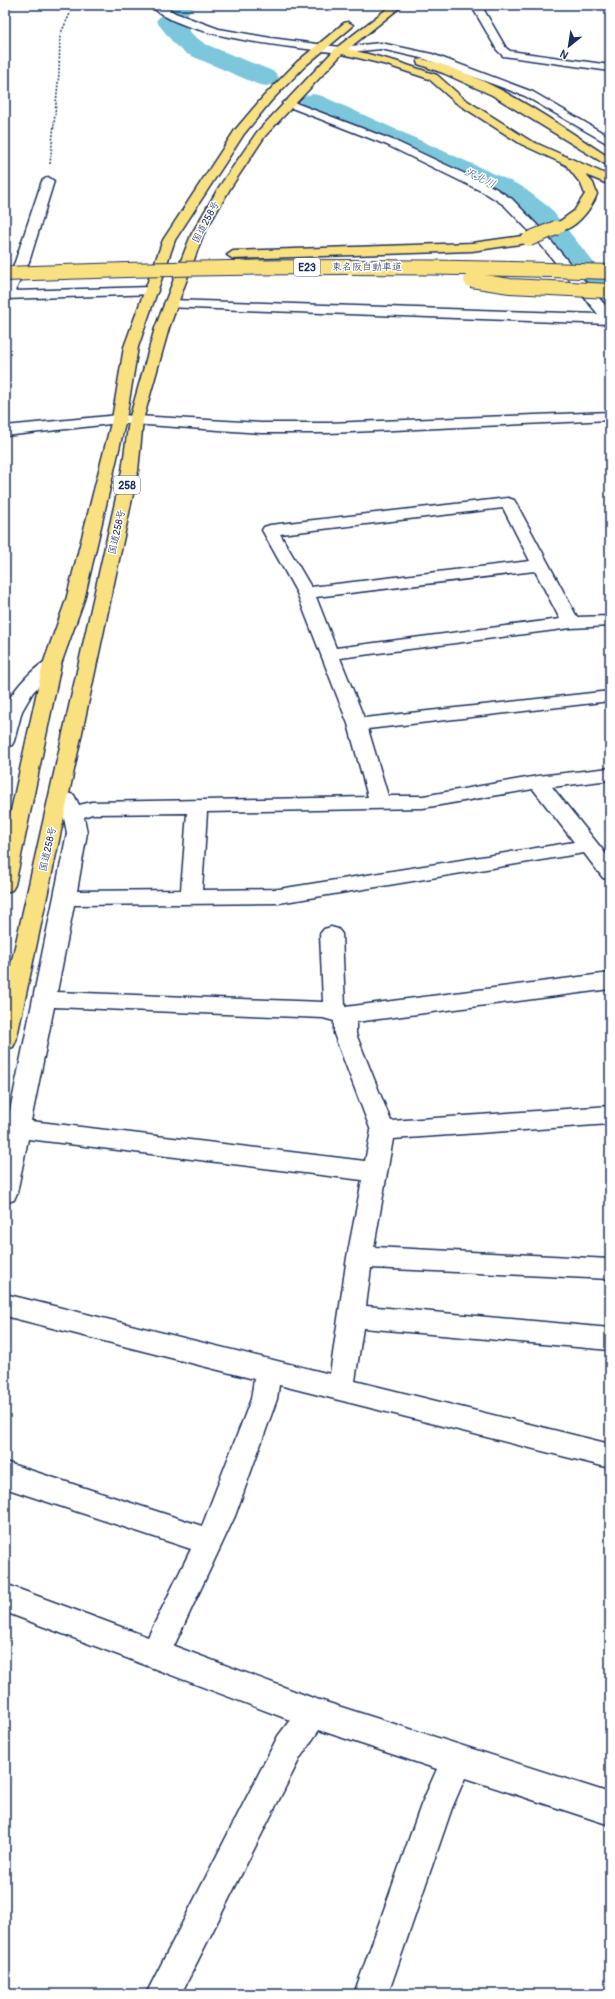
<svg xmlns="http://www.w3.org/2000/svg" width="615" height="1999" font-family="Pangolin,'Klee One',sans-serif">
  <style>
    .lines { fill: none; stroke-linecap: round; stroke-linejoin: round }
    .river { fill: #7cc7dc; fill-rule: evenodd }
    .street-casing { stroke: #1b2f5e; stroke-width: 3 }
    .secondary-casing { stroke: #1b2f5e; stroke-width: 3 }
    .highway-casing { stroke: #1b2f5e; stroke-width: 3 }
    .path { stroke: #1b2f5e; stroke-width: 1.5; stroke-dasharray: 2 1.5; stroke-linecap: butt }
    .street { fill: #fff; fill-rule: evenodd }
    .secondary { fill: #fff; fill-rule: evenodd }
    .highway { fill: #f9e181; fill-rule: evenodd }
    .highway-bridge-far1-casing { stroke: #1b2f5e; stroke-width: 12; stroke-linecap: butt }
    .highway-bridge-casing { stroke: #1b2f5e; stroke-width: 16; stroke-linecap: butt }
    .highway-bridge-far1 { stroke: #f9e181; stroke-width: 11 }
    .highway-bridge { stroke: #f9e181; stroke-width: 14 }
    .labels { text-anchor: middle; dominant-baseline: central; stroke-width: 3; stroke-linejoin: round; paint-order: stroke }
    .far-street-label { font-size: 10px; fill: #1b2f5e; stroke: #fff }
    .far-water-label { font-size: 11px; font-style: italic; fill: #385d84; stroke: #fff }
    .shield { fill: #fff; stroke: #5f6d8e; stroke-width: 1 }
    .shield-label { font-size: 11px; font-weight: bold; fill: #1b2f5e }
  </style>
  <rect width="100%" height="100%" fill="#fff"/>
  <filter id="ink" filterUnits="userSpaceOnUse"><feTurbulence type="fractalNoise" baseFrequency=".025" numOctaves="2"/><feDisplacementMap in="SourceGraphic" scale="8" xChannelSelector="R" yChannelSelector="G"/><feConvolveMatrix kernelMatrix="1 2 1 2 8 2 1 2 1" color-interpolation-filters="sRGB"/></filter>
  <g filter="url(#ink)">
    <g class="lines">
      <g class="river">
        <path d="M170,5H195L181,21L193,35L205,44L275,72L279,78L275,84L266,86L257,84L187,54L175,45L156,21Z"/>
        <path d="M313,94L322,96L521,186L550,208L610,283V314L598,311L528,220L501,198L304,108L300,102L304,96Z"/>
      </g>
      <g class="street-casing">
        <g id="street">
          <path d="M471,5H481L506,48L510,51L610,65V71L503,56L497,50Z"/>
          <path d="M381,43L432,54L533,92L610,137V145L525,96L425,59L381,49L340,53L335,50L340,47Z"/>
          <path d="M288,100L395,141L495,188L512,199L539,227L610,311V324L166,307L164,304L166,301L171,300L598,314L531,233L504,205L487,194L387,145L284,105L282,103Z"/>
          <path d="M48,177L54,181L29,262L15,291L151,287L156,288L158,291L156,294L5,299V283L15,262L42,181Z"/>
          <path d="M610,412V420L329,433H261L119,423L5,436V426L119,415L261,423H329Z"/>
          <path d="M508,498L514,500L516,503L577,617L610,616V626L571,628L340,658L364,718L610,691V701L368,729L388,796H423L538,776L610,768V780L552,787L610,859V880L603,878L584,853L279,903L74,905L57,992L323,1002L320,934L324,929L331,927L338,929L342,934L345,1007L610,973V989L356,1022V1034L391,1121L610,1106V1124L393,1139L374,1247L610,1259V1279L371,1268L366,1306L610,1328V1350L363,1328L355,1381L610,1444V1468L279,1385L277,1399L235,1516L174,1646L313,1698L610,1793V1825L465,1778L452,1808L388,1994H354L421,1805L437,1769L319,1730L300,1758L181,1994H146L278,1736L290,1720L5,1612V1584L148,1637L191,1549L5,1488V1462L202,1526L251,1399L254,1379L5,1316V1294L330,1374L347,1257L362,1180L28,1139L17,1193L14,1200L5,1203V1135L67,833L63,813L57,799L60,795L67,793L74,795L79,805L92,802L368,797L348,724L297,593L262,530L264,527L270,525ZM503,508L530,561L311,587L280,534ZM535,571L560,619L336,648L316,597ZM533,789L574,842L279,889L202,890L207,812L423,808ZM187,813L181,890L77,891L87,833L84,817L92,814ZM54,1007L323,1018L334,1021V1034L371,1131L365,1161L31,1121Z"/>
          <path d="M52,659L58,660L61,664L33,692L22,711L14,741L12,745L5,747C5,735 3,721 5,710C8,694 37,662 52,659Z"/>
        </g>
      </g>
      <g class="secondary-casing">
        <path id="secondary" d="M151,5H163L175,13L219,29L271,38L340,47L345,50L340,53C299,48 176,37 151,5Z"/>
      </g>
      <g class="highway-casing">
        <g id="highway">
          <path d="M392,5H403L348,49L395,61L437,75L463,98L529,140L610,176V185L586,175L593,183L597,194C592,208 573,234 556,230L554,227L556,224L574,211L585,194L581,184L566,165L521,144L455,102L429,79L387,65L342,54L265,136L231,187L203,235L169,328L143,420L138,471L16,1041L13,1047L5,1049V991L122,471L129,420L155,328L191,235L219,187L257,132L336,48Z"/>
          <path d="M348,22L353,25L352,27L305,66L271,101L244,134L175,240L138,347L126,419L84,600L61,664L15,885L12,890L5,892V838L43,664L66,600L112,419L124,347L163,240L235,130L263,97L297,62L344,23Z"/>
          <path d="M422,59C491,76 552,120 610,158V167L492,95L443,73L418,64L417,62L418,60Z"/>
          <path d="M529,235L535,239L534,242L472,251L233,259L227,255L233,251L472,243Z"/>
        </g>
      </g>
      <path class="path" d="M50,164L59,73L60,35L74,5"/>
      <use href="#street" class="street"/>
      <use href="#secondary" class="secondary"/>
      <use href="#highway" class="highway"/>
      <g class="highway-bridge-far1-casing">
        <path id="highway-bridge-far1" d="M554,229L560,227"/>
      </g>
      <g class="highway-bridge-casing">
        <g id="highway-bridge">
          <path d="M529,239L556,228"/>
          <path d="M5,274C207,266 408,264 610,272"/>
          <path d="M471,280L510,286L610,291"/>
        </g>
      </g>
      <use href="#highway-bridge-far1" class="highway-bridge-far1"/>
      <use href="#highway-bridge" class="highway-bridge"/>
    </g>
  </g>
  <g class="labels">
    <g class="far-street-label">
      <text transform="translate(206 222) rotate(-62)">国道258号</text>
      <text x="367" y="267">東名阪自動車道</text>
      <text transform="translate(117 532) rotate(-77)">国道258号</text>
      <text transform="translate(48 849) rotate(-77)">国道258号</text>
    </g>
    <g class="far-water-label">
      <text transform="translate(480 178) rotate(25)">沢北川</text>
    </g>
    <g class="shield">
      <rect x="294" y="258" width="26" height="18" rx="3"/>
      <rect x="114" y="476" width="26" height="18" rx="3"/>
    </g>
    <g class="shield-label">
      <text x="307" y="267">E23</text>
      <text x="127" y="485">258</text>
    </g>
  </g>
  <rect width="615" height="1999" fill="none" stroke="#fff" stroke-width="20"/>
  <rect x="10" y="10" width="595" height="1979" fill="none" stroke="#1b2f5e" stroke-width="1.5" filter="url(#ink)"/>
  <g transform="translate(569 46) rotate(210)" stroke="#ffffff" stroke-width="3" paint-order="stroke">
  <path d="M0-3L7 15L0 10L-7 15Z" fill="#1b2f5e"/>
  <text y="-6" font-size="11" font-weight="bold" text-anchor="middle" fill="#1b2f5e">N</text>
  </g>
</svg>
